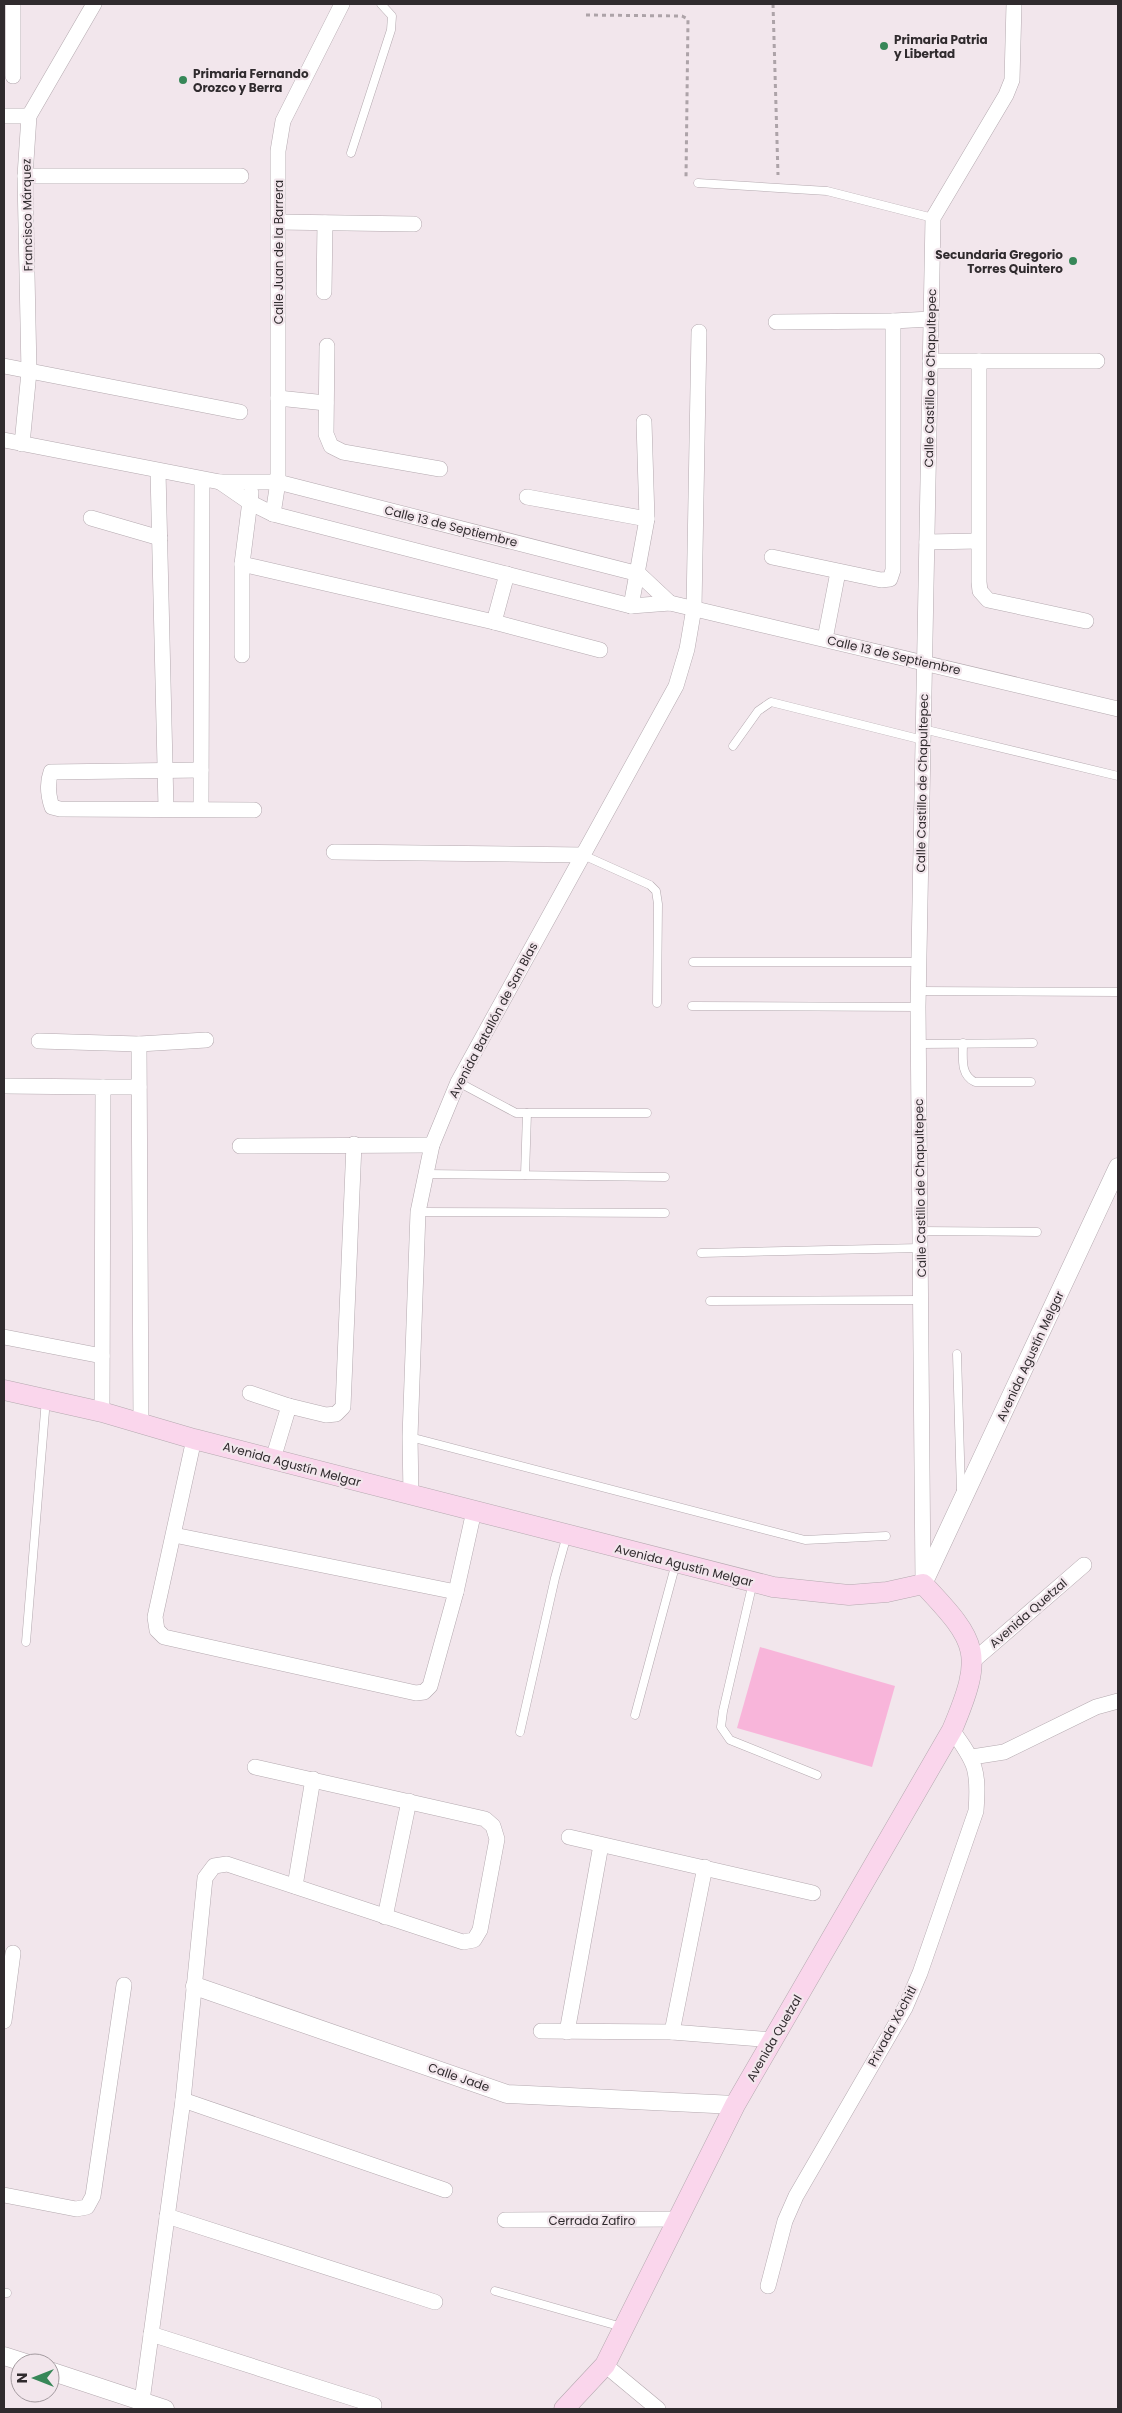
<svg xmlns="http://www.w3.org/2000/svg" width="1122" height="2413" font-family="Poppins,sans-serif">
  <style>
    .green { fill: #f8b5da }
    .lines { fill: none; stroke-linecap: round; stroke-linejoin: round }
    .service-casing { stroke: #b4a9af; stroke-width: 9 }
    .minor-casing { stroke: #b4a9af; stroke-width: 16 }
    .tertiary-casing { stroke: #b4a9af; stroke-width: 19 }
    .secondary-casing { stroke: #b4a9af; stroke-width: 21 }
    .path { stroke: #ada3a8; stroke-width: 3; stroke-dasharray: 4 4; stroke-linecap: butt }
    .service { stroke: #fff; stroke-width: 8 }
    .minor { stroke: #fff; stroke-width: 15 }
    .tertiary { stroke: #fff; stroke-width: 18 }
    .secondary { stroke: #fad6ec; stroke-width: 20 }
    .poi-dot { fill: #378758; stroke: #f2e6ec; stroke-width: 2 }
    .labels { text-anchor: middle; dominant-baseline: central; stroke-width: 4.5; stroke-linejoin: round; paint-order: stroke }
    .poi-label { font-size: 12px; font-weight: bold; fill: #302b2e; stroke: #f2e6ec; text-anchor: start }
    .street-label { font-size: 12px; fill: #302b2e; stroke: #f2e6ec }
  </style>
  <rect width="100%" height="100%" fill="#f2e6ec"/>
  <path class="green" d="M760,1647L895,1686L872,1767L737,1728Z"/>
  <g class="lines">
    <g class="service-casing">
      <g id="service">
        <path d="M351,153L391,30L392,16L381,4"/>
        <path d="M698,183L827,191L933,218"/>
        <path d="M923,729L1118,776"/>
        <path d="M733,746L758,711L771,702L923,740"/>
        <path d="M583,855L650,885L656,891L658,904L657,1003"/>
        <path d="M693,962H919"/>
        <path d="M919,991L1118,992"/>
        <path d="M692,1006L918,1007"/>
        <path d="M963,1043C963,1058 960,1075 975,1082H1031"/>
        <path d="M919,1044L1033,1043"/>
        <path d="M458,1082L516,1113H647"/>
        <path d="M426,1174L665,1177"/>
        <path d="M525,1175L527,1113"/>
        <path d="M418,1212L665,1213"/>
        <path d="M920,1231L1037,1232"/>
        <path d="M701,1253L920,1248"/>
        <path d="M710,1301L922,1300"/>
        <path d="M957,1354L961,1492"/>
        <path d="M410,1437L805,1540L886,1536"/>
        <path d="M753,1582L723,1711L721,1727L730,1740L817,1775"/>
        <path d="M26,1642L46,1399"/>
        <path d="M635,1715L676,1563"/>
        <path d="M520,1732L555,1578L567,1535"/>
        <path d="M495,2291L622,2327"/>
        <path d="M4,2293H7"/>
      </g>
    </g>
    <g class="minor-casing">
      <g id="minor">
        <path d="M13,76V4"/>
        <path d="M4,116H29"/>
        <path d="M25,176H241"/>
        <path d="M278,222L414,224"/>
        <path d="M324,292L325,223"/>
        <path d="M893,321L931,319"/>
        <path d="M327,346L326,434L331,446L343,452L440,469"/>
        <path d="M930,361H979"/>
        <path d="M4,366L240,412"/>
        <path d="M278,398L326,403"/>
        <path d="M4,440L220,482H278L639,574L670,603"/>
        <path d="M22,444L29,372L25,176L29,116L94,4"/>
        <path d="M158,471L166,808"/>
        <path d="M220,482L249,502L273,514L631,606L670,603L1118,709"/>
        <path d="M527,497L647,519"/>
        <path d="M273,514L278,482V151L283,121L342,4"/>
        <path d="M91,518L160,538"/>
        <path d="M927,542L978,541"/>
        <path d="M772,557L881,580L890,579L893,570V321L776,322"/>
        <path d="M242,564L494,622L600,650"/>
        <path d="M631,606L647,519L644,422"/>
        <path d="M1086,621L988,600L980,591L979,582V361H1097"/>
        <path d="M494,622L507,574"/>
        <path d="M825,639L838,572"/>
        <path d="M242,655V564L251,493"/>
        <path d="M201,770L51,772C47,783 48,795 52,807L60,809L254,810"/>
        <path d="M201,809L202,480"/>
        <path d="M334,852L583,855"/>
        <path d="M39,1041L139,1044L206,1040"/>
        <path d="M139,1044L141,1423"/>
        <path d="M4,1086L103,1087L102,1412"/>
        <path d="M103,1087H139"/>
        <path d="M240,1146L432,1145"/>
        <path d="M4,1337L102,1356"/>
        <path d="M250,1393L289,1406"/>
        <path d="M194,1439L155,1617L157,1630L164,1637L416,1693L424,1692L430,1686L456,1592L474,1511"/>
        <path d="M273,1459L289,1406L326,1415L336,1414L343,1407L354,1144"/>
        <path d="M411,1495L410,1437L418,1212L432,1145L458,1082L676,686L687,649L694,608L699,332"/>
        <path d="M174,1535L456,1592"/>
        <path d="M923,1583L918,1007L933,218L1006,95L1012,80L1014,4"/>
        <path d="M973,1661L1084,1565"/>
        <path d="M972,1757L1004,1752L1096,1707L1118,1701"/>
        <path d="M569,1837L813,1893"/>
        <path d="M295,1886L313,1779"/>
        <path d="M385,1917L409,1801"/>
        <path d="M4,2021L13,1953"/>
        <path d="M541,2031L672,2032L773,2040"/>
        <path d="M567,2032L601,1845"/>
        <path d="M672,2032L705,1867"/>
        <path d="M183,2100L445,2190"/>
        <path d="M4,2195L76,2209L87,2207L93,2196L124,1985"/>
        <path d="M167,2216L435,2302"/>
        <path d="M505,2220L680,2219"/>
        <path d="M768,2286L785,2221L796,2196L905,2008L920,1973L976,1811C979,1770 976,1763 952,1730"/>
        <path d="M151,2334L374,2405"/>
        <path d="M605,2365L658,2409"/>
        <path d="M142,2401L183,2100L205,1878L214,1866L227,1864L463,1942L474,1940L480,1930L497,1839L493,1826L485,1819L255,1767"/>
      </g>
    </g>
    <g class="tertiary-casing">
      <g id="tertiary">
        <path d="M923,1584L1118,1167"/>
        <path d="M195,1986L507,2094L735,2105"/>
        <path d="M4,2356L26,2363"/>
        <path d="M50,2371L165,2409"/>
      </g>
    </g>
    <g class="secondary-casing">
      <path id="secondary" d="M4,1390L102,1412L194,1439L773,1587L849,1595L887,1592L923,1584C979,1643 984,1654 952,1730L735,2105L605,2365L564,2409"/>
    </g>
    <g class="path">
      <path d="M773,4L778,175"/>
      <path d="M586,15L682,16L688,19L686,178"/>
    </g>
    <use href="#service" class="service"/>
    <use href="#minor" class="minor"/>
    <use href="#tertiary" class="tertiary"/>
    <use href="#secondary" class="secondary"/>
  </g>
  <g class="poi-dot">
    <circle cx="884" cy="46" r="5"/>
    <circle cx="183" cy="80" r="5"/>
    <circle cx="1073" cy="261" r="5"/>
  </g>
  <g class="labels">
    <g class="poi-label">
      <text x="894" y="39">Primaria Patria<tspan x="894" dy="14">y Libertad</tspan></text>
      <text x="193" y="73">Primaria Fernando<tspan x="193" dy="14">Orozco y Berra</tspan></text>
      <text x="1063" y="254" text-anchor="end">Secundaria Gregorio<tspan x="1063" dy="14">Torres Quintero</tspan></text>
    </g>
    <g class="street-label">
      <text transform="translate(27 215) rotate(-91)">Francisco Márquez</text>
      <text transform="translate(278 252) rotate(-90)">Calle Juan de la Barrera</text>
      <text transform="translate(930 378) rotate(-89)">Calle Castillo de Chapultepec</text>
      <text transform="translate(451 526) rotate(14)">Calle 13 de Septiembre</text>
      <text transform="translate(894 655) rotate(13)">Calle 13 de Septiembre</text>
      <text transform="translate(922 783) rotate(-89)">Calle Castillo de Chapultepec</text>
      <text transform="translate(493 1020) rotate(-62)">Avenida Batallón de San Blas</text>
      <text transform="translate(920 1188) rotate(-91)">Calle Castillo de Chapultepec</text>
      <text transform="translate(1030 1356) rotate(-65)">Avenida Agustín Melgar</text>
      <text transform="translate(292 1464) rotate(15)">Avenida Agustín Melgar</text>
      <text transform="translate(684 1565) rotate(14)">Avenida Agustín Melgar</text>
      <text transform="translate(1028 1613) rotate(-41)">Avenida Quetzal</text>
      <text transform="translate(892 2026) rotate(-62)">Privada Xóchitl</text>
      <text transform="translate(774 2038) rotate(-60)">Avenida Quetzal</text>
      <text transform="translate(459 2077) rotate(19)">Calle Jade</text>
      <text x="592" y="2220">Cerrada Zafiro</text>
    </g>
  </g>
  <rect width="1122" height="2413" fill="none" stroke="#302b2e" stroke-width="10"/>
  <g transform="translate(35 2378) rotate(270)"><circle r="24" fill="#f2e6ec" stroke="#a49ba0"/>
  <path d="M0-4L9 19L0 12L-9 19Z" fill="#378758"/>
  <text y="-8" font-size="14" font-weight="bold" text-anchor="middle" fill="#302b2e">N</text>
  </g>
</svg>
